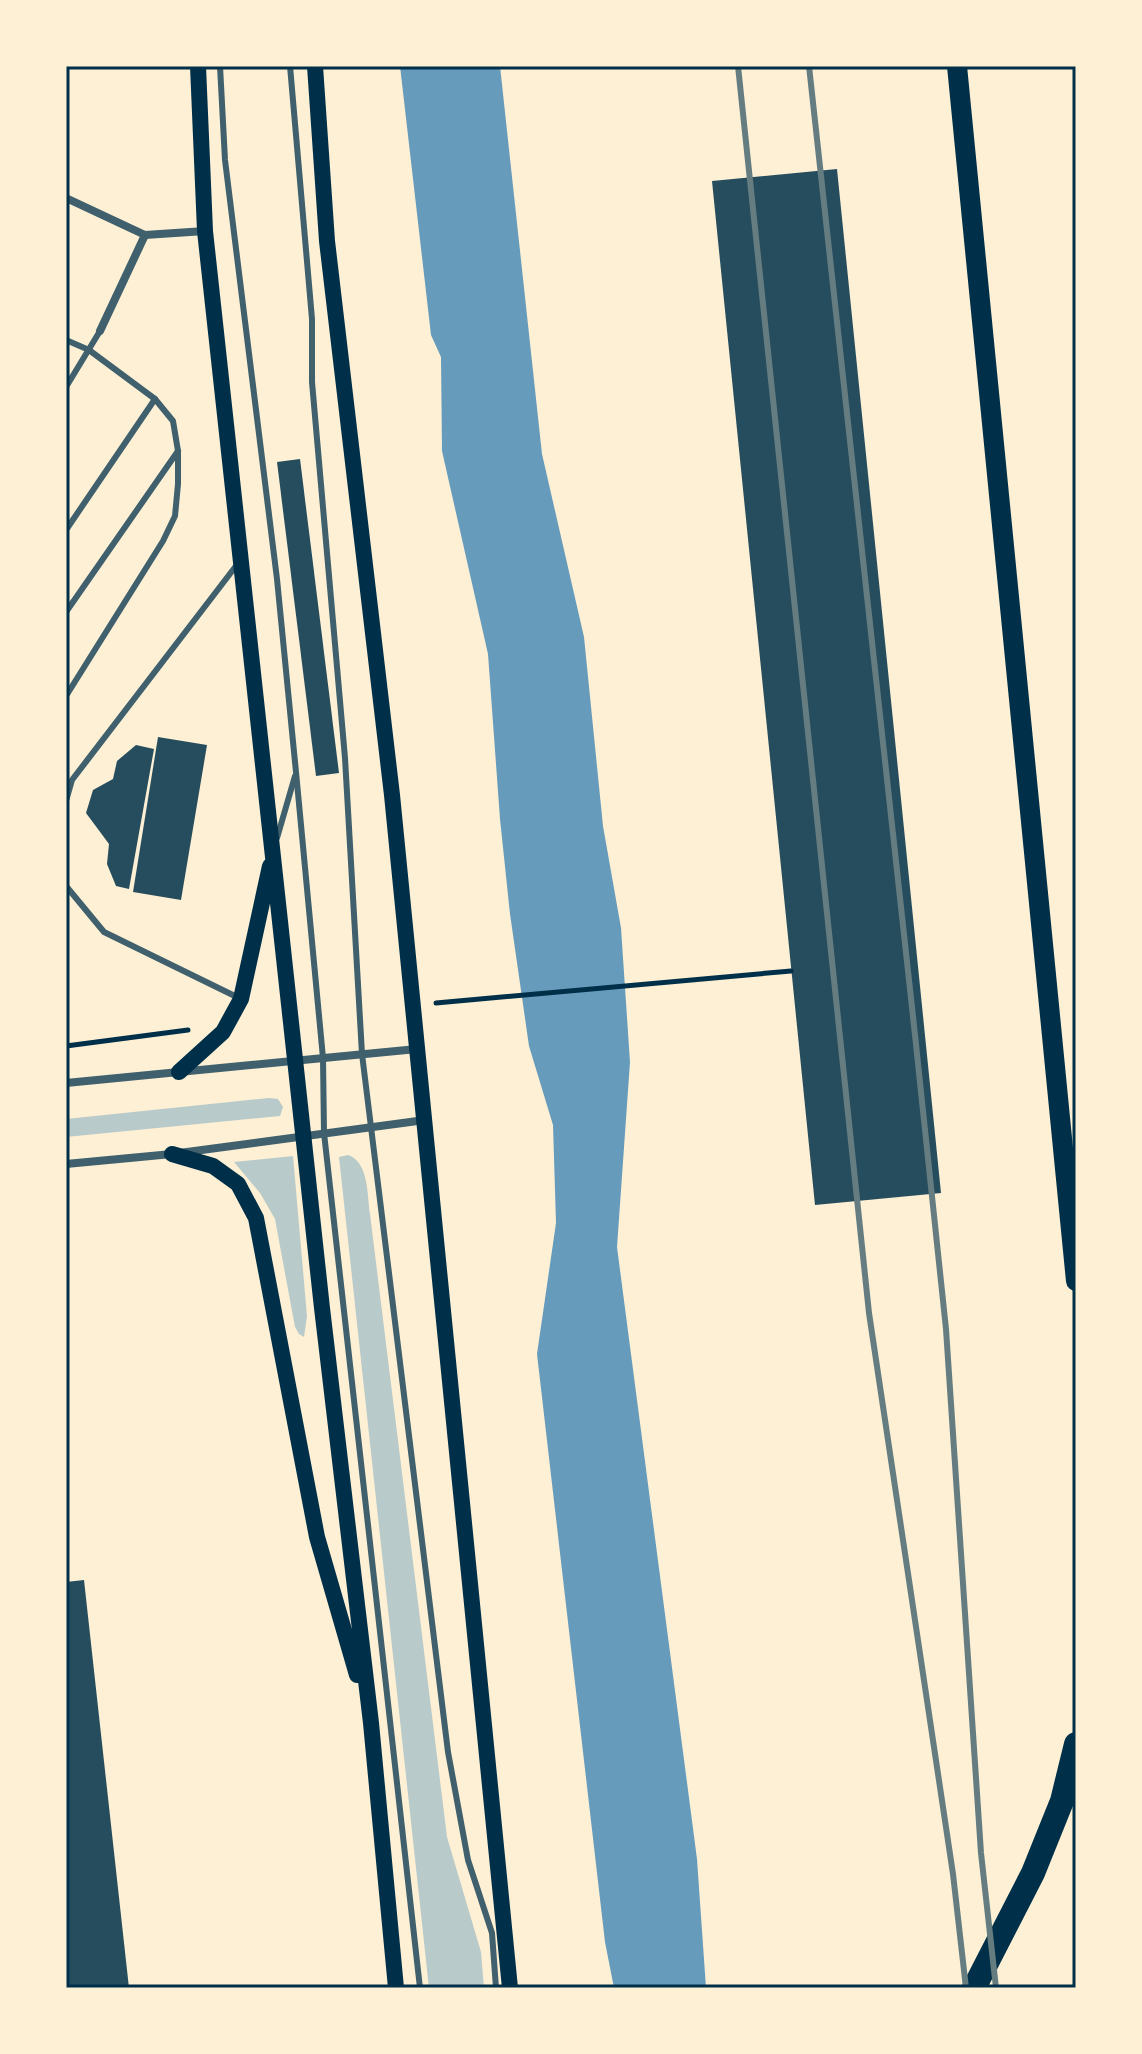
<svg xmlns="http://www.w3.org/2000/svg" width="1142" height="2054" font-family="Merriweather,serif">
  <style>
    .green { fill: #b9caca }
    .water { fill: #669bbc }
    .building { fill: #264d5e }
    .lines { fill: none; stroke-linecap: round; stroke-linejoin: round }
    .path { stroke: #003049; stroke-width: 5 }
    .service { stroke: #3f606c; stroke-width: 6 }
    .minor { stroke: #3f606c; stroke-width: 8 }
    .secondary { stroke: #003049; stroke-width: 16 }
    .primary { stroke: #003049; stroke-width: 20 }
    .motorway { stroke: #003049; stroke-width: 24 }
    .rail { stroke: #657d81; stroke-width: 6 }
    .neatline { fill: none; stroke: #003049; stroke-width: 3 }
  </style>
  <rect width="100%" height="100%" fill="#fdf0d5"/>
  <g class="green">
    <path d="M269,1098L278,1099L283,1107L280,1116L66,1137V1119Z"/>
    <path d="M348,1155C369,1162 367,1195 370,1214L447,1837L481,1952L484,1988H429L339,1157Z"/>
    <path d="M293,1156L307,1316L304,1337L299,1334L295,1327L275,1219L260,1193L234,1162Z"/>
  </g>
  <path class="water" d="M400,66H500L542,454L584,637L603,826L621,928L630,1062L617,1247L697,1859L706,1988H614L605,1942L537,1354L556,1223L553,1125L529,1046L510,914L500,819L488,654L442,451L441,357L431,335Z"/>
  <g class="building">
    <path d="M837,169L941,1193L815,1205L712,181Z"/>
    <path d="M300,459L339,773L316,776L277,462Z"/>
    <path d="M158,737L207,745L181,900L133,892Z"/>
    <path d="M136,745L154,749L129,889L116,886L107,864L109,844L86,813L93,790L113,779L117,761Z"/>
    <path d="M84,1580L129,1988H66V1582Z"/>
  </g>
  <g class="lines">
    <g class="path">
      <path d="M436,1003L791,971"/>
      <path d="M66,1046L188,1030"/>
    </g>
    <g class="service">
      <path d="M220,66L225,160L277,579L296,772L323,1058L324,1133L420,1988"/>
      <path d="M290,66L312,319V382L345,758L362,1054L448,1752L468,1860L492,1933L496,1988"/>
      <path d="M66,340L89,350L155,399L173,421L178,451V484L175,516L163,541L66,696"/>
      <path d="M66,387L100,331"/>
      <path d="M66,530L155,399"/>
      <path d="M66,612L178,451"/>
      <path d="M66,801L72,780L239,562"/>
      <path d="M277,838L295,776"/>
      <path d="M66,886L104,932L241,999"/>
    </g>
    <g class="minor">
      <path d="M66,198L145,235L205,231"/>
      <path d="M100,331L145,235"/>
      <path d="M66,1083L417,1049"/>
      <path d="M66,1164L172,1154L425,1120"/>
    </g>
    <g class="secondary">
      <path d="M198,66L205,231L322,1308L371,1723L396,1988"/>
      <path d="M315,66L327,241L392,795L510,1988"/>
      <path d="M179,1072L223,1032L241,999L270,866"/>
      <path d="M172,1154L213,1166L238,1184L256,1218L317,1537L357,1675"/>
    </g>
    <path class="primary" d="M957,66L1076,1281"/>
    <path class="motorway" d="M974,1988L1033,1873L1062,1801L1076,1744"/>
    <g class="rail">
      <path d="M738,66L869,1313L953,1874L966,1988"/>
      <path d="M809,66L915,1035L946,1329L981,1853L996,1988"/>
    </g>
  </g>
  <rect width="1142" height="2054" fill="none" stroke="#fdf0d5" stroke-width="136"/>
  <rect x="68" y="68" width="1006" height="1918" class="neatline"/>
</svg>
